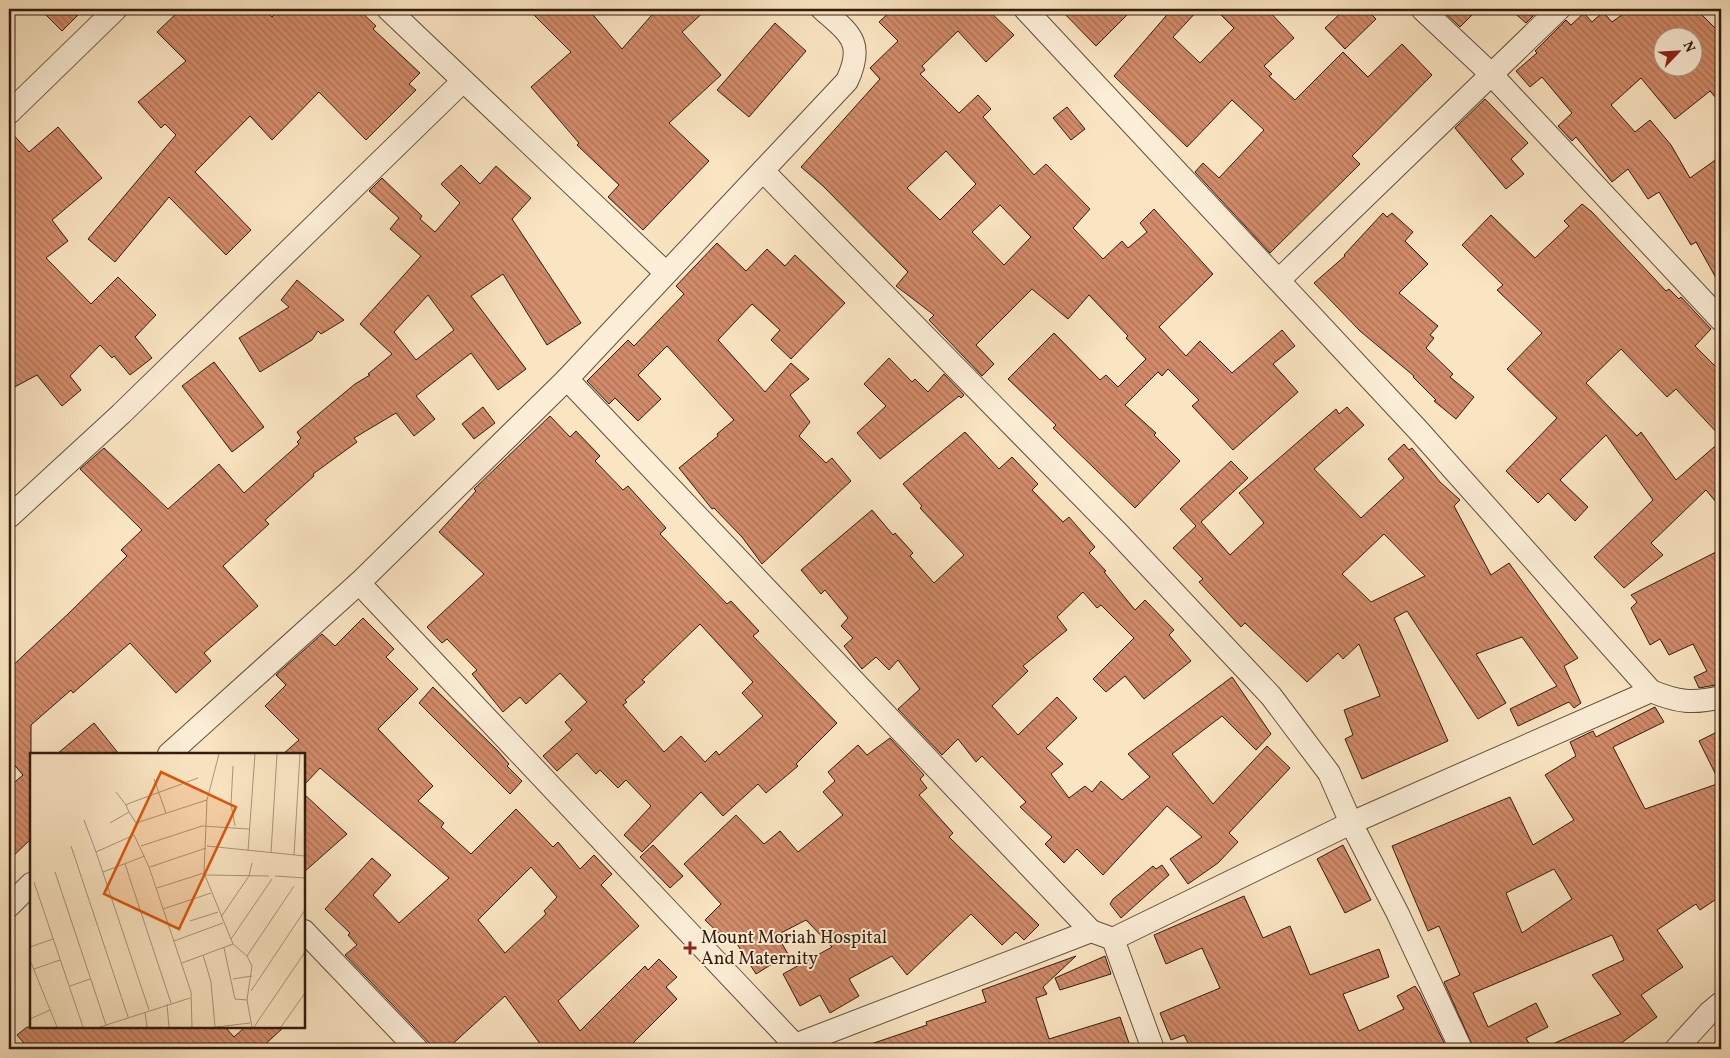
<svg xmlns="http://www.w3.org/2000/svg" width="1730" height="1058" font-family="Vollkorn,serif">
  <style>
    .building { fill: url(#building-back-hatch); stroke: #321c0f; fill-rule: evenodd }
    .lines { fill: none; stroke-linecap: round; stroke-linejoin: round }
    .street-casing { stroke: #644e3c; stroke-width: 24 }
    .street { stroke: #fceed7; stroke-width: 22 }
    .poi-dot { fill: #8f2418; stroke: #fceed7; stroke-width: 2 }
    .labels { text-anchor: middle; dominant-baseline: central; stroke-width: 4; stroke-linejoin: round; paint-order: stroke }
    .poi-label { font-size: 18px; fill: #321c0f; stroke: #fceed7; text-anchor: start }
    .inset-road { fill: none; stroke: #aa957a; stroke-width: 1 }
    .view { fill: #df560c; fill-opacity: 0.15; stroke: #df560c; stroke-width: 2.5 }
    .inset-edge { fill: none; stroke: #321c0f; stroke-width: 2.5 }
  </style>
  <defs>
    <pattern id="building-back-hatch" width="6" height="6" patternUnits="userSpaceOnUse" patternTransform="scale(1.25)"><rect width="6" height="6" fill="#d28b6a"/><path d="M-1 5l2 2M0 0l6 6M5-1l2 2" fill="none" stroke="#ab7156"/></pattern>
  </defs>
  <rect width="100%" height="100%" fill="#fae5c2"/>
  <filter id="stains"><feTurbulence type="fractalNoise" baseFrequency=".004" numOctaves="4"/><feColorMatrix values="0 0 0 0 .2 0 0 0 0 .09 0 0 0 0 .02 0 0 0 .5 -.17"/></filter>
  <radialGradient id="worn" r=".72"><stop offset=".6" stop-color="#630" stop-opacity="0"/><stop offset="1" stop-color="#630" stop-opacity=".3"/></radialGradient>
  <g class="building">
    <path d="M40,9H84L62,31Z"/>
    <path d="M181,9H263L272,17L280,9H358L376,26L373,29L420,73L409,84L416,90L366,140L319,92L272,140L250,116L195,172L251,230L226,255L169,197L115,262L88,239L176,135L165,124L161,128L138,102L186,61L157,32Z"/>
    <path d="M528,9H588L622,49L657,9H707L682,32L721,75L669,123L709,161L643,230L608,197L619,185L577,145L579,143L531,87L571,52Z"/>
    <path d="M893,9H987L1014,35L986,62L958,31L922,66L925,70L920,74L959,113L978,95L991,109L983,117L1034,175L1046,164L1090,209L1073,228L1103,259L1122,241L1128,248L1147,232L1140,223L1154,209L1213,274L1159,327L1186,356L1200,341L1232,373L1282,330L1295,346L1273,364L1298,392L1233,450L1192,406L1199,400L1168,369L1162,376L1158,372L1125,405L1156,433L1154,435L1180,461L1135,508L1053,428L1056,425L1008,379L1054,333L1100,380L1106,375L1118,387L1146,359L1126,338L1128,336L1089,295L1068,319L1032,289L976,345L994,364L982,376L929,320L934,315L896,286L908,272L823,186L801,167L880,79L870,68L898,41L879,22ZM946,151L976,184L940,220L907,188ZM1000,205L1031,237L1004,265L972,232Z"/>
    <path d="M1060,9H1133L1096,46Z"/>
    <path d="M1172,9H1199L1173,37L1200,63L1234,28L1215,9H1267L1294,38L1264,66L1272,74L1269,76L1295,100L1343,52L1368,77L1402,44L1432,75L1352,156L1360,164L1270,253L1195,172L1203,163L1219,178L1264,130L1232,100L1187,147L1114,76Z"/>
    <path d="M1345,9H1366L1376,19L1345,49L1325,28Z"/>
    <path d="M1441,9H1478L1460,27Z"/>
    <path d="M1510,9H1540L1526,23Z"/>
    <path d="M1630,9H1696L1721,34V104L1710,91L1675,119L1641,78L1611,105L1635,132L1650,120L1671,145L1690,178L1721,156V287L1696,242L1691,245L1659,192L1648,199L1628,169L1612,182L1576,137L1572,141L1558,126L1572,113L1542,77L1530,87L1516,71L1537,53L1535,51L1566,20L1571,25L1584,13L1592,22L1603,12L1612,22ZM1662,38H1692V68H1662Z"/>
    <path d="M775,23L806,51L749,117L717,90Z"/>
    <path d="M1485,99L1528,143L1511,159L1524,174L1506,189L1455,128Z"/>
    <path d="M1067,107L1085,129L1071,140L1053,118Z"/>
    <path d="M58,127L102,178L52,220L68,241L46,258L91,304L118,277L156,315L135,337L152,358L130,375L114,356L112,358L100,345L70,376L81,390L62,406L37,375L9,390V130L29,152Z"/>
    <path d="M461,165L480,184L496,166L531,198L512,219L581,323L547,345L503,274L471,296L526,369L498,390L471,353L416,396L435,419L414,436L396,413L354,438L357,442L313,474L314,476L265,520L269,524L223,566L258,606L204,653L211,661L176,693L130,643L73,693L71,690L31,725V839L9,860V787L23,775L9,759V669L68,614L127,556L121,550L142,530L80,469L104,448L168,509L219,464L244,493L299,444L297,442L301,438L297,432L355,384L370,375L368,374L392,354L360,324L421,256L390,229L399,218L369,191L382,178L422,216L420,219L435,232L460,203L441,184ZM428,295L454,330L416,360L394,332Z"/>
    <path d="M1582,204L1592,212L1666,291L1669,289L1679,299L1681,297L1711,329L1695,346L1721,372V437L1676,389L1667,397L1621,349L1586,383L1637,436L1641,432L1676,480L1721,441V508L1706,490L1651,543L1663,555L1624,588L1594,557L1653,500L1606,435L1560,480L1588,507L1575,521L1548,493L1538,503L1506,471L1557,418L1507,369L1542,333L1497,290L1503,285L1462,245L1491,215L1535,258L1569,226L1564,221Z"/>
    <path d="M1383,213L1387,217L1392,213L1413,232L1405,241L1428,264L1399,293L1438,326L1430,335L1434,338L1426,348L1453,374L1450,377L1474,397L1456,419L1434,401L1436,400L1413,377L1414,376L1360,331L1314,283L1345,256L1344,255Z"/>
    <path d="M717,243L746,271L767,249L785,266L795,255L845,303L791,359L771,340L780,330L752,304L718,340L765,392L791,363L809,379L790,395L810,422L799,436L826,463L832,458L851,481L762,564L742,537L714,508L712,509L679,468L718,436L717,434L734,420L667,346L638,375L661,399L638,421L615,398L609,404L587,381L628,340L634,346L684,294L676,286Z"/>
    <path d="M297,280L344,320L321,334L318,331L312,340L260,372L239,338L289,307L281,300Z"/>
    <path d="M889,358L912,382L915,379L928,392L944,374L964,395L961,398L959,396L880,459L857,433L886,406L864,384Z"/>
    <path d="M214,362L264,427L232,452L182,386Z"/>
    <path d="M483,407L495,423L474,439L462,424Z"/>
    <path d="M1347,407L1364,425L1314,469L1361,518L1404,478L1388,459L1404,444L1409,450L1412,448L1440,482L1460,500L1454,506L1491,575L1509,563L1578,658L1564,666L1581,703L1574,708L1569,702L1518,726L1510,709L1557,686L1522,637L1476,654L1506,703L1478,719L1407,611L1394,618L1448,741L1362,779L1345,739L1353,735L1344,710L1380,696L1359,644L1343,659L1338,653L1307,682L1245,623L1241,627L1199,582L1203,579L1173,548L1196,526L1180,509L1231,461L1248,478L1201,522L1230,555L1264,523L1239,493L1336,409L1339,414ZM1384,534L1425,576L1371,602L1342,574Z"/>
    <path d="M550,416L570,437L576,431L600,456L595,461L623,490L628,486L666,528L660,534L727,604L731,601L759,631L753,636L837,723L796,764L798,766L766,793L758,784L723,816L701,792L642,852L624,835L651,806L626,780L618,788L600,770L596,774L577,753L557,771L543,756L572,730L565,722L587,702L560,673L526,704L520,697L503,712L472,674L477,670L447,639L442,643L427,627L484,574L439,532L476,491L474,489ZM700,624L753,682L742,693L763,716L719,755L716,751L705,762L681,736L664,752L623,705L627,702L625,700L645,682L642,680Z"/>
    <path d="M965,432L999,469L1012,457L1038,484L1032,490L1063,522L1069,517L1095,547L1089,553L1106,571L1104,572L1135,610L1145,600L1174,630L1169,635L1191,661L1144,699L1125,676L1106,692L1093,679L1134,638L1101,605L1097,608L1083,592L1057,617L1067,630L1023,666L1028,671L992,706L1018,735L1057,697L1077,718L1046,748L1063,764L1051,774L1069,798L1085,786L1092,792L1101,781L1122,800L1150,777L1128,754L1232,677L1271,734L1256,750L1222,716L1172,754L1213,804L1267,746L1290,768L1229,833L1238,842L1218,863L1188,884L1170,859L1202,837L1167,806L1103,875L1077,849L1064,863L1045,844L1052,837L1020,807L1026,802L982,756L976,762L958,739L942,755L898,709L920,689L898,660L889,670L876,657L862,669L844,646L853,638L841,626L848,618L825,590L821,594L801,570L872,510L893,535L895,533L913,553L910,556L934,583L964,555L920,508L922,506L903,484Z"/>
    <path d="M1716,552L1721,563V684L1699,688L1694,677L1707,671L1693,644L1669,655L1660,639L1650,645L1631,608L1637,602L1631,595Z"/>
    <path d="M363,618L394,649L386,657L418,689L378,729L433,786L418,801L444,823L441,827L471,854L516,809L553,847L558,842L580,869L594,855L612,874L601,885L639,926L558,1001L580,1031L645,966L648,970L659,959L677,977L666,987L677,999L627,1049H544L505,996L447,1049H435L345,955L357,945L348,935L350,933L325,909L372,858L391,875L373,895L399,923L449,878L320,768L304,785V754H283L299,740L265,706L286,685L276,675L322,634L335,646ZM531,867L557,897L544,911L546,914L505,953L478,920Z"/>
    <path d="M433,687L498,751L509,764L507,766L522,781L510,794L419,703Z"/>
    <path d="M1655,707L1664,722L1613,747L1645,809L1720,783L1699,741L1721,730V896L1700,910L1696,904L1657,930L1683,967L1641,995L1657,1017L1613,1049H1541L1621,1014L1592,975L1624,960L1612,935L1473,993L1488,1027L1536,1003L1548,1027L1526,1038L1532,1049H1474L1444,982L1460,975L1439,926L1428,931L1392,846L1510,797L1533,845L1574,820L1545,775L1576,756L1570,742L1593,731L1596,737ZM1554,869L1572,899L1522,933L1506,893Z"/>
    <path d="M94,723L119,754H57Z"/>
    <path d="M890,738L924,775L920,779L927,788L919,795L953,833L949,837L1039,925L1024,940L1016,932L1002,945L971,914L907,975L892,956L849,979L859,996L830,1013L820,995L800,1006L783,974L832,947L806,920L777,935L788,954L756,974L732,936L727,941L705,920L721,904L684,864L736,815L764,844L780,831L798,852L843,815L823,792L835,781L828,772L858,745L867,755Z"/>
    <path d="M304,794L347,834L304,872Z"/>
    <path d="M653,845L683,876L670,888L640,857Z"/>
    <path d="M1343,845L1371,900L1345,913L1317,859Z"/>
    <path d="M1162,865L1169,875L1121,918L1110,904L1113,899L1153,866L1156,869Z"/>
    <path d="M1244,896L1263,938L1290,926L1310,975L1379,949L1389,977L1343,994L1359,1031L1404,1009L1397,996L1415,986L1420,993L1447,1049H1191L1184,1035L1171,1040L1160,1013L1220,988L1202,948L1166,964L1154,935Z"/>
    <path d="M1076,956L1043,987L1047,994L1036,998L1049,1039L1120,1017L1131,1049H865V1046L927,1025L926,1022L986,1002L982,990Z"/>
    <path d="M1105,956L1111,974L1060,990L1055,978Z"/>
    <path d="M27,1027H225L234,1037L245,1027H284L260,1049H29L17,1035Z"/>
  </g>
  <g class="lines">
    <g class="street-casing">
      <g id="street">
        <path d="M388,9L666,273"/>
        <path d="M1025,9L1418,430L1651,691C1677,702 1693,704 1721,697"/>
        <path d="M1422,9L1490,73L1721,320"/>
        <path d="M9,113L116,9"/>
        <path d="M763,171L1118,533L1271,696L1329,773L1351,823L1398,914L1461,1049"/>
        <path d="M1279,280L1559,9"/>
        <path d="M567,379L1091,931"/>
        <path d="M9,517L121,414L463,81"/>
        <path d="M359,583L795,1045"/>
        <path d="M169,754L359,583L567,379L847,81C865,42 850,34 822,9"/>
        <path d="M9,906L31,884"/>
        <path d="M304,931L417,1049"/>
        <path d="M1113,939L1153,1049"/>
        <path d="M790,1049L795,1045L1091,931L1113,939L1351,823L1651,691"/>
        <path d="M1676,1049L1709,1013L1721,1003"/>
      </g>
    </g>
    <use href="#street" class="street"/>
  </g>
  <path class="poi-dot" d="M687.5 940.5h5v5h5v5h-5v5h-5v-5h-5v-5h5z"/>
  <g class="labels">
    <g class="poi-label">
      <text x="701" y="938">Mount Moriah Hospital<tspan x="701" dy="21">And Maternity</tspan></text>
    </g>
  </g>
  <g transform="translate(30 753)">
    <rect width="275" height="275" fill="#fae5c2"/>
    <path class="inset-road" d="M189,1L177,47L174,120L203,191L217,203L222,213L217,247L222,274M203,13L201,51L205,73M168,25L100,50L96,52L99,59L106,70L177,47M124,26L136,60M86,39L96,52M54,67L66,99M80,70L99,59M41,93L98,264M111,93L172,73L219,76M177,93L275,103M218,98L225,1M241,100L247,1M264,102L270,1M95,111L141,250M120,114L176,95M25,119L76,272M73,119L115,103M175,122L239,123M245,123L275,125M4,129L53,274M127,135L174,120M133,156L181,140M191,164L219,123L222,110M160,168L188,159M201,186L242,126M144,188L193,170M0,194L23,186M194,195L205,246L217,247M173,202L181,229L185,274M217,203L264,133M0,207L27,274M152,210L203,191M4,216L30,207M203,226L222,223M40,233L60,226M221,238L275,157M137,251L139,274M119,257L66,99L104,82L119,114L161,239L162,274M115,259L117,274M0,266L20,257M70,274L160,245M186,274L220,270M224,274L275,199M251,274L275,240"/>
    <path class="view" d="M131,19L206,54L149,176L74,141Z"/>
    <rect width="275" height="275" class="inset-edge"/>
  </g>
  <rect width="1730" height="1058" fill="none" stroke="#fae5c2" stroke-width="30"/>
  <rect x="10" y="10" width="1710" height="1038" fill="none" stroke="#321c0f" stroke-width="2.5"/>
  <rect x="15" y="15" width="1700" height="1028" fill="none" stroke="#321c0f"/>
  <g transform="translate(1678 52) rotate(65)"><circle r="24" fill="#fceed7" stroke="#ab9a87"/>
  <path d="M0-4L9 19L0 12L-9 19Z" fill="#8f2418"/>
  <text y="-8" font-size="14" font-weight="bold" text-anchor="middle" fill="#321c0f">N</text>
  </g>
  <rect width="100%" height="100%" filter="url(#stains)"/>
  <rect width="100%" height="100%" fill="url(#worn)"/>
</svg>
